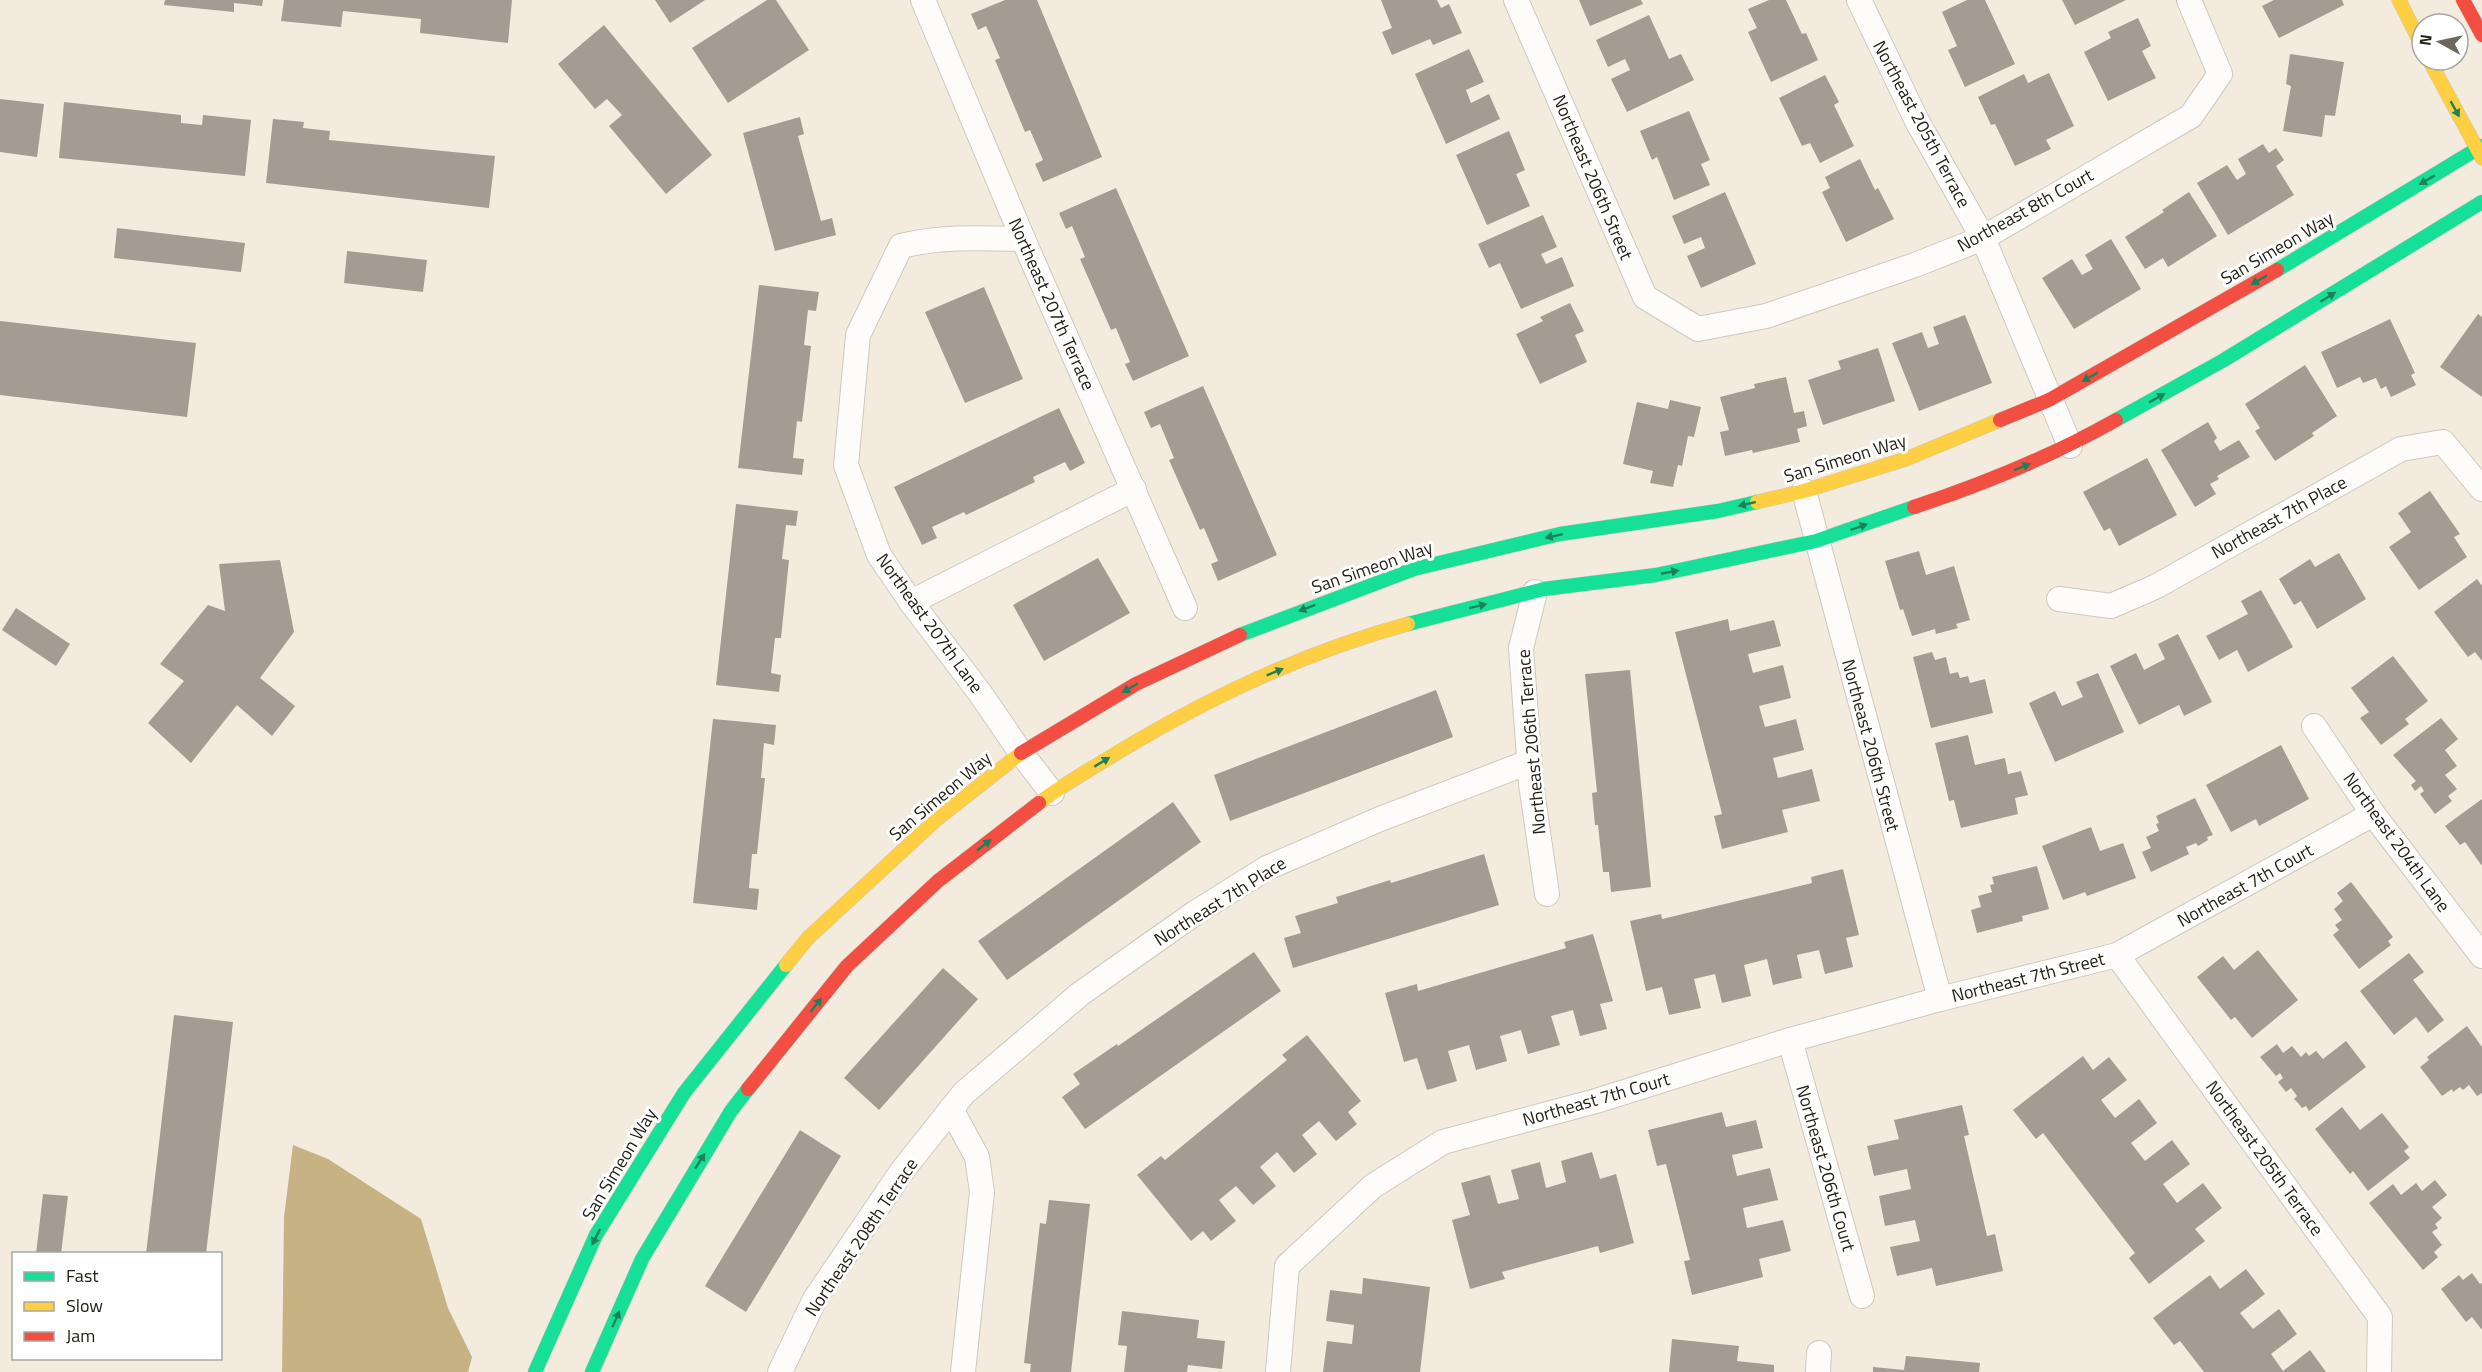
<svg xmlns="http://www.w3.org/2000/svg" width="2482" height="1372" font-family="'Titillium Web',sans-serif">
  <style>
    .water { fill: #c7b284 }
    .building { fill: #a29c92 }
    .lines { fill: none; stroke-linecap: round; stroke-linejoin: round }
    .street-casing { stroke: #cec8bd; stroke-width: 26 }
    .fast-casing { stroke: #cec8bd; stroke-width: 15 }
    .slow-casing { stroke: #cec8bd; stroke-width: 15 }
    .jam-casing { stroke: #cec8bd; stroke-width: 15 }
    .street { stroke: #fdfcfa; stroke-width: 24 }
    .fast { stroke: #16e098; stroke-width: 14 }
    .slow { stroke: #ffcf43; stroke-width: 14 }
    .jam { stroke: #f24e42; stroke-width: 14 }
    .oneway { fill: #1d8058 }
    .labels { text-anchor: middle; dominant-baseline: central; stroke-width: 6; stroke-linejoin: round; paint-order: stroke }
    .street-label { font-size: 18px; fill: #242017; stroke: #fff }
  </style>
  <rect width="100%" height="100%" fill="#f3ecde"/>
  <path class="water" d="M293,1145L328,1159L421,1219L448,1308L472,1357L468,1372H282L284,1217Z"/>
  <g class="building">
    <path d="M165,0H263L262,6L234,3V12L164,5Z"/>
    <path d="M284,0H512L508,43L420,33L421,19L343,11L341,27L281,21Z"/>
    <path d="M655,0H705L670,23Z"/>
    <path d="M767,0H776L809,50L728,103L692,48Z"/>
    <path d="M1005,0H1037L1102,157L1043,182L1035,164L1043,160L1030,130L1025,132L995,60L1000,58L986,26L978,30L971,14Z"/>
    <path d="M1381,0H1437L1441,8L1449,4L1462,33L1433,45L1430,39L1392,55L1382,32L1392,28Z"/>
    <path d="M1579,0H1641L1643,4L1590,26Z"/>
    <path d="M1769,0H1786L1802,34L1806,33L1818,60L1771,82L1748,32L1757,28L1748,9Z"/>
    <path d="M1967,0H1985L2015,64L1965,87L1948,50L1957,46L1942,12Z"/>
    <path d="M2062,0H2126L2075,25Z"/>
    <path d="M2274,0H2342L2344,5L2279,38L2262,6Z"/>
    <path d="M1649,15L1669,59L1681,54L1694,80L1627,112L1611,79L1630,70L1625,59L1608,67L1596,40Z"/>
    <path d="M2138,18L2151,46L2142,51L2156,78L2108,101L2084,52L2111,38L2108,32Z"/>
    <path d="M604,25L712,155L666,194L609,126L622,115L607,99L595,109L558,64Z"/>
    <path d="M1469,49L1484,82L1466,90L1471,103L1489,94L1500,119L1446,144L1415,74Z"/>
    <path d="M2290,54L2344,62L2335,116L2325,115L2322,137L2283,131L2291,86L2286,84Z"/>
    <path d="M2049,73L2074,126L2046,140L2051,149L2015,166L1995,124L1991,125L1978,97L2024,74L2028,83Z"/>
    <path d="M1825,75L1839,102L1834,105L1854,146L1820,163L1810,143L1802,146L1779,98Z"/>
    <path d="M0,99L44,104L37,157L0,152Z"/>
    <path d="M64,102L181,115V123L202,125L203,115L251,120L245,176L59,158Z"/>
    <path d="M1689,111L1710,160L1701,164L1710,185L1674,200L1657,157L1652,160L1640,131Z"/>
    <path d="M800,117L804,134L798,136L821,221L832,218L836,235L775,251L743,133Z"/>
    <path d="M273,119L304,122L303,128L330,131L329,140L495,156L489,208L266,183Z"/>
    <path d="M1509,131L1525,170L1516,174L1530,206L1487,225L1456,155Z"/>
    <path d="M2263,144L2269,153L2276,148L2284,160L2276,166L2294,195L2228,235L2197,183L2227,165L2237,180L2246,174L2238,159Z"/>
    <path d="M1860,159L1875,190L1878,188L1894,219L1846,242L1822,192L1830,188L1825,177Z"/>
    <path d="M1116,188L1189,356L1133,381L1125,364L1130,362L1116,328L1111,330L1080,259L1085,257L1072,226L1066,229L1059,213Z"/>
    <path d="M1725,192L1756,264L1701,288L1687,256L1705,248L1701,237L1684,244L1672,216Z"/>
    <path d="M2189,192L2217,236L2168,267L2163,258L2145,269L2125,237L2164,212L2162,210Z"/>
    <path d="M1543,215L1557,247L1541,254L1546,264L1562,257L1574,286L1521,309L1500,263L1489,268L1478,244Z"/>
    <path d="M117,228L245,243L241,272L114,258Z"/>
    <path d="M2111,239L2141,289L2074,329L2042,278L2072,259L2082,275L2093,269L2085,255Z"/>
    <path d="M347,251L427,260L423,292L344,283Z"/>
    <path d="M759,285L819,292L816,311L808,310L804,345L811,346L802,422L797,421L793,458L804,459L802,475L738,468Z"/>
    <path d="M984,287L1023,379L965,403L925,312Z"/>
    <path d="M1570,303L1584,331L1575,335L1587,362L1540,384L1516,334L1543,321L1540,317Z"/>
    <path d="M2478,314L2482,317V397L2440,367Z"/>
    <path d="M1965,315L1992,383L1919,411L1892,343L1922,332L1928,348L1939,344L1933,327Z"/>
    <path d="M2390,319L2415,373L2411,375L2416,385L2391,397L2386,386L2381,389L2376,378L2363,383L2360,377L2337,388L2321,352Z"/>
    <path d="M0,321L196,343L187,417L0,395Z"/>
    <path d="M1878,348L1895,401L1823,425L1808,380L1841,369L1838,361Z"/>
    <path d="M2305,365L2337,416L2312,433L2314,436L2275,461L2255,431L2260,428L2245,404Z"/>
    <path d="M1786,377L1794,413L1804,411L1807,426L1797,429L1800,442L1753,453L1752,450L1725,456L1720,432L1729,430L1720,397L1755,388L1754,384Z"/>
    <path d="M1203,386L1277,555L1218,581L1211,564L1218,561L1204,528L1200,530L1169,460L1174,458L1160,424L1151,428L1144,412Z"/>
    <path d="M1670,400L1701,407L1694,437L1688,436L1682,466L1678,465L1673,487L1650,483L1653,471L1623,464L1637,402L1668,409Z"/>
    <path d="M1059,408L1085,463L1070,471L1065,462L1033,477L1035,482L966,515L964,512L932,527L937,538L922,545L894,487Z"/>
    <path d="M2208,422L2217,438L2214,441L2220,451L2239,440L2250,457L2217,476L2219,479L2210,484L2216,494L2195,507L2161,450Z"/>
    <path d="M2147,458L2177,515L2119,546L2110,528L2104,531L2083,492Z"/>
    <path d="M2430,491L2460,534L2454,537L2467,557L2419,590L2389,547L2411,532L2398,513Z"/>
    <path d="M736,504L798,511L796,526L786,525L782,559L789,560L781,638H775L771,673L781,675L779,692L716,685Z"/>
    <path d="M1919,551L1926,575L1954,566L1970,620L1956,624L1958,628L1936,634L1935,629L1912,636L1903,609L1900,610L1885,561Z"/>
    <path d="M2339,553L2366,599L2317,629L2301,601L2294,605L2279,579L2310,559L2315,567Z"/>
    <path d="M1098,558L1130,613L1044,661L1013,605Z"/>
    <path d="M280,560L294,632L260,678L295,706L272,736L237,705L191,763L148,723L184,681L160,664L208,605L225,611L219,564Z"/>
    <path d="M2477,579L2482,586V661L2475,652L2468,657L2434,612Z"/>
    <path d="M2261,590L2293,647L2248,672L2237,650L2219,660L2206,636L2248,614L2241,601Z"/>
    <path d="M16,608L70,644L56,666L2,630Z"/>
    <path d="M1728,619L1730,631L1774,620L1781,646L1748,654L1753,673L1783,665L1791,698L1759,706L1765,727L1796,719L1804,750L1773,758L1778,778L1812,769L1820,801L1782,810L1788,832L1722,849L1714,816L1722,814L1675,632Z"/>
    <path d="M2178,634L2212,702L2184,716L2179,705L2139,725L2110,666L2136,653L2144,670L2165,659L2158,644Z"/>
    <path d="M1932,652L1935,660L1946,657L1950,674L1958,672L1960,678L1968,676L1970,683L1985,679L1993,713L1931,728L1913,657Z"/>
    <path d="M2393,656L2428,701L2405,719L2409,724L2381,745L2360,718L2369,712L2351,688Z"/>
    <path d="M1630,670L1651,887L1611,892L1609,872H1603L1598,825H1595L1592,793L1597,792L1585,674Z"/>
    <path d="M2098,673L2124,732L2055,762L2029,703L2055,691L2062,706L2083,697L2076,682Z"/>
    <path d="M1436,690L1453,737L1230,821L1214,775Z"/>
    <path d="M2441,718L2458,739L2445,750L2457,766L2445,775L2457,789L2448,796L2452,801L2435,814L2420,794L2424,791L2421,786L2415,791L2411,785L2416,781L2393,755Z"/>
    <path d="M713,719L776,725L774,745L764,743L761,778H765L757,854H752L749,888L759,889L757,910L693,903Z"/>
    <path d="M1968,735L1975,765L2005,758L2008,774L2021,771L2028,795L2015,798L2018,814L1961,828L1954,800L1949,801L1935,743Z"/>
    <path d="M2281,745L2309,799L2259,826L2256,819L2231,832L2206,785Z"/>
    <path d="M2195,798L2213,835L2207,837L2208,840L2198,846L2196,843L2186,847L2189,854L2151,872L2142,852L2151,848L2146,837L2159,831L2156,824L2159,823L2156,816Z"/>
    <path d="M2482,799V866L2465,842L2460,845L2445,826Z"/>
    <path d="M1173,802L1201,842L1007,980L978,941Z"/>
    <path d="M2091,827L2100,851L2123,843L2136,878L2087,896L2085,892L2063,900L2042,846Z"/>
    <path d="M1484,854L1499,905L1293,968L1284,938L1301,933L1295,916L1338,903L1336,897L1390,880L1391,883Z"/>
    <path d="M2037,866L2049,909L2022,916L2023,921L1977,933L1971,910L1981,907L1978,896L1992,892L1990,885L1994,884L1992,877Z"/>
    <path d="M1843,869L1859,935L1846,938L1853,967L1825,974L1819,950L1797,955L1802,978L1773,985L1767,959L1744,965L1751,996L1722,1003L1715,974L1694,979L1701,1008L1669,1015L1662,987L1646,991L1630,921L1661,914L1662,919L1812,883L1811,877Z"/>
    <path d="M2351,882L2393,937L2388,941L2391,945L2359,969L2333,935L2339,930L2335,925L2342,920L2334,909L2343,901L2337,893Z"/>
    <path d="M1593,934L1613,1001L1600,1004L1607,1029L1580,1036L1573,1010L1551,1016L1560,1045L1528,1054L1521,1030L1500,1036L1507,1061L1476,1070L1469,1045L1448,1051L1457,1081L1427,1090L1417,1058L1404,1062L1385,993L1417,984L1418,991L1566,948L1564,942Z"/>
    <path d="M2258,950L2298,1000L2252,1038L2235,1017L2231,1020L2197,977L2223,956L2234,970Z"/>
    <path d="M1254,952L1281,991L1085,1129L1062,1097L1080,1084L1073,1074L1117,1044L1118,1046Z"/>
    <path d="M2409,953L2424,972L2413,980L2444,1020L2428,1033L2416,1017L2394,1035L2360,991Z"/>
    <path d="M943,968L978,999L879,1110L844,1078Z"/>
    <path d="M174,1015L233,1022L206,1254H146Z"/>
    <path d="M2467,1026L2482,1047V1093L2477,1096L2469,1085L2463,1090L2460,1087L2453,1092L2452,1089L2442,1096L2420,1067L2429,1060L2427,1057Z"/>
    <path d="M1307,1035L1361,1101L1348,1112L1357,1124L1336,1141L1319,1121L1302,1135L1317,1154L1294,1173L1277,1152L1260,1167L1276,1186L1253,1205L1236,1186L1219,1200L1236,1221L1211,1241L1203,1231L1191,1241L1137,1175L1161,1156L1165,1160L1287,1060L1282,1055Z"/>
    <path d="M2346,1041L2366,1067L2309,1111L2306,1106L2302,1108L2298,1103L2294,1099L2297,1096L2291,1088L2286,1092L2278,1082L2283,1078L2280,1073L2276,1076L2260,1057L2277,1044L2283,1053L2292,1046L2301,1057L2306,1052L2309,1056L2316,1051L2323,1059Z"/>
    <path d="M2083,1056L2093,1070L2109,1057L2127,1080L2101,1100L2115,1118L2139,1099L2157,1123L2131,1143L2145,1161L2172,1140L2190,1164L2163,1184L2177,1203L2203,1183L2222,1208L2195,1229L2205,1241L2149,1284L2129,1258L2135,1253L2043,1133L2036,1139L2013,1110Z"/>
    <path d="M1962,1105L1969,1135L1964,1136L1987,1236L1995,1234L2003,1271L1936,1286L1932,1268L1897,1276L1890,1247L1920,1241L1915,1220L1885,1226L1879,1196L1911,1189L1907,1169L1874,1176L1867,1146L1899,1139L1894,1120Z"/>
    <path d="M2342,1107L2360,1130L2382,1113L2409,1147L2404,1151L2410,1158L2368,1191L2353,1171L2350,1174L2315,1129Z"/>
    <path d="M1722,1112L1726,1127L1756,1120L1763,1148L1732,1155L1737,1176L1770,1168L1778,1200L1743,1208L1747,1228L1783,1220L1791,1251L1759,1259L1763,1277L1692,1295L1684,1261L1690,1260L1666,1164L1657,1166L1648,1130Z"/>
    <path d="M800,1130L841,1156L746,1312L705,1286Z"/>
    <path d="M1592,1152L1600,1179L1616,1174L1634,1243L1600,1253L1598,1246L1502,1272L1505,1279L1470,1289L1452,1220L1470,1215L1461,1183L1490,1175L1498,1204L1519,1199L1511,1170L1540,1162L1546,1188L1566,1182L1561,1161Z"/>
    <path d="M2435,1180L2447,1195L2432,1207L2442,1218L2435,1224L2438,1228L2432,1232L2442,1245L2434,1252L2438,1257L2423,1270L2369,1203L2393,1184L2401,1195L2416,1183L2422,1191Z"/>
    <path d="M43,1194L68,1196L61,1254H36Z"/>
    <path d="M1049,1200L1090,1204L1071,1372H1030L1031,1364L1024,1363L1040,1223L1046,1224Z"/>
    <path d="M2246,1269L2265,1294L2240,1313L2253,1329L2279,1309L2297,1334L2271,1354L2283,1371L2310,1350L2326,1372H2204L2180,1341L2174,1345L2153,1318L2210,1275L2220,1289Z"/>
    <path d="M2472,1273L2480,1284L2482,1283V1330L2472,1317L2466,1322L2441,1289L2459,1275L2463,1280Z"/>
    <path d="M1363,1278L1430,1287L1420,1372H1323L1327,1341L1352,1344L1354,1325L1326,1321L1330,1290L1362,1294Z"/>
    <path d="M1122,1311L1199,1320L1197,1338L1225,1341L1222,1369L1188,1365L1187,1372H1124L1127,1346L1118,1345Z"/>
    <path d="M1672,1339L1739,1346L1737,1361L1774,1365V1372H1669Z"/>
    <path d="M1906,1356L1980,1363L1979,1372H1873V1367L1904,1370Z"/>
  </g>
  <g class="lines">
    <g class="street-casing">
      <g id="street">
        <path d="M923,0L1023,239L1185,608"/>
        <path d="M1516,0L1645,297L1698,329L1766,316L1915,265L1983,238L2191,116L2220,74L2189,0"/>
        <path d="M1859,0L1917,121L1983,238L2070,446"/>
        <path d="M1023,239C981,238 942,236 901,246L858,335L846,465L879,555L911,602L980,693L1021,753L1052,793"/>
        <path d="M1804,491L1940,999"/>
        <path d="M1535,592L1521,648L1531,784L1547,894"/>
        <path d="M2059,599L2111,606L2155,587L2401,449L2443,442L2482,489"/>
        <path d="M911,602L1134,489"/>
        <path d="M2314,726L2373,814L2482,956"/>
        <path d="M2117,955L2380,1317L2379,1372"/>
        <path d="M1790,1040L1862,1296"/>
        <path d="M951,1109L977,1157L982,1192L963,1372"/>
        <path d="M780,1372L815,1299L902,1171L964,1093L1080,994L1195,913L1267,868L1380,819L1529,762"/>
        <path d="M1278,1372L1287,1266L1373,1186L1443,1142L1596,1101L1790,1040L1940,999L2117,955L2373,814"/>
        <path d="M1818,1372L1819,1353"/>
      </g>
    </g>
    <g class="fast-casing">
      <g id="fast">
        <path d="M2277,270L2482,146"/>
        <path d="M2116,420L2224,360L2482,202"/>
        <path d="M1408,624L1544,589L1656,575L1816,541L1914,507"/>
        <path d="M1240,635L1414,569L1560,534L1718,511L1757,502"/>
        <path d="M535,1372L596,1235L684,1093L786,965"/>
        <path d="M592,1372L642,1259L731,1111L748,1089"/>
      </g>
    </g>
    <g class="slow-casing">
      <g id="slow">
        <path d="M2399,0L2422,46"/>
        <path d="M2429,60L2482,158"/>
        <path d="M1757,502L1804,491L1906,459L2000,420"/>
        <path d="M1039,803C1062,785 1088,771 1112,756C1204,700 1304,652 1408,624"/>
        <path d="M786,965L808,938L937,819L1021,753"/>
      </g>
    </g>
    <g class="jam-casing">
      <g id="jam">
        <path d="M2463,0L2482,35"/>
        <path d="M2000,420L2049,400L2277,270"/>
        <path d="M1914,507C1984,484 2052,456 2116,420"/>
        <path d="M1021,753L1136,684L1240,635"/>
        <path d="M748,1089L847,966L938,881L1039,803"/>
      </g>
    </g>
    <use href="#street" class="street"/>
    <use href="#fast" class="fast"/>
    <use href="#slow" class="slow"/>
    <use href="#jam" class="jam"/>
  </g>
  <defs><path id="oneway-solid" d="M-6-.8H1V-3.2L6.5 0L1 3.2V.8H-6Z" transform="scale(1.5)"/></defs>
  <g class="oneway">
    <use href="#oneway-solid" transform="translate(2455 109) rotate(61)"/>
    <use href="#oneway-solid" transform="translate(2427 180) rotate(149)"/>
    <use href="#oneway-solid" transform="translate(2259 280) rotate(150)"/>
    <use href="#oneway-solid" transform="translate(2328 297) rotate(-32)"/>
    <use href="#oneway-solid" transform="translate(2090 377) rotate(150)"/>
    <use href="#oneway-solid" transform="translate(2157 398) rotate(-29)"/>
    <use href="#oneway-solid" transform="translate(2022 467) rotate(-23)"/>
    <use href="#oneway-solid" transform="translate(1747 504) rotate(167)"/>
    <use href="#oneway-solid" transform="translate(1859 527) rotate(-19)"/>
    <use href="#oneway-solid" transform="translate(1554 536) rotate(168)"/>
    <use href="#oneway-solid" transform="translate(1670 572) rotate(-11)"/>
    <use href="#oneway-solid" transform="translate(1478 606) rotate(-14)"/>
    <use href="#oneway-solid" transform="translate(1307 608) rotate(159)"/>
    <use href="#oneway-solid" transform="translate(1275 672) rotate(-22)"/>
    <use href="#oneway-solid" transform="translate(1130 688) rotate(150)"/>
    <use href="#oneway-solid" transform="translate(1102 762) rotate(-31)"/>
    <use href="#oneway-solid" transform="translate(984 845) rotate(-38)"/>
    <use href="#oneway-solid" transform="translate(816 1005) rotate(-51)"/>
    <use href="#oneway-solid" transform="translate(700 1161) rotate(-58)"/>
    <use href="#oneway-solid" transform="translate(596 1237) rotate(117)"/>
    <use href="#oneway-solid" transform="translate(616 1319) rotate(-66)"/>
  </g>
  <g class="labels">
    <g class="street-label">
      <text transform="translate(1922 124) rotate(62)">Northeast 205th Terrace</text>
      <text transform="translate(1593 177) rotate(67)">Northeast 206th Street</text>
      <text transform="translate(2025 210) rotate(-29)">Northeast 8th Court</text>
      <text transform="translate(2277 248) rotate(-30)">San Simeon Way</text>
      <text transform="translate(1052 304) rotate(66)">Northeast 207th Terrace</text>
      <text transform="translate(1845 458) rotate(-17)">San Simeon Way</text>
      <text transform="translate(2279 517) rotate(-29)">Northeast 7th Place</text>
      <text transform="translate(1372 567) rotate(-19)">San Simeon Way</text>
      <text transform="translate(930 623) rotate(54)">Northeast 207th Lane</text>
      <text transform="translate(1531 742) rotate(-95)">Northeast 206th Terrace</text>
      <text transform="translate(1871 745) rotate(75)">Northeast 206th Street</text>
      <text transform="translate(940 796) rotate(-40)">San Simeon Way</text>
      <text transform="translate(2397 842) rotate(54)">Northeast 204th Lane</text>
      <text transform="translate(2245 885) rotate(-29)">Northeast 7th Court</text>
      <text transform="translate(1220 901) rotate(-32)">Northeast 7th Place</text>
      <text transform="translate(2028 977) rotate(-14)">Northeast 7th Street</text>
      <text transform="translate(1596 1099) rotate(-16)">Northeast 7th Court</text>
      <text transform="translate(2265 1158) rotate(54)">Northeast 205th Terrace</text>
      <text transform="translate(619 1164) rotate(-59)">San Simeon Way</text>
      <text transform="translate(1826 1168) rotate(74)">Northeast 206th Court</text>
      <text transform="translate(861 1237) rotate(-56)">Northeast 208th Terrace</text>
    </g>
  </g>
  <rect x="12" y="1252" width="210" height="108" fill="#ffffff" stroke="#a7a6a2" stroke-width="1.5"/>
  <rect x="24" y="1272" width="30" height="9" fill="#16e098" stroke="#a7a6a2" stroke-width="1.5"/>
  <text x="66" y="1282" font-size="18" fill="#242017">Fast</text>
  <rect x="24" y="1302" width="30" height="9" fill="#ffcf43" stroke="#a7a6a2" stroke-width="1.5"/>
  <text x="66" y="1312" font-size="18" fill="#242017">Slow</text>
  <rect x="24" y="1332" width="30" height="9" fill="#f24e42" stroke="#a7a6a2" stroke-width="1.5"/>
  <text x="66" y="1342" font-size="18" fill="#242017">Jam</text>
  <g transform="translate(2440 42) rotate(278)"><circle r="28" fill="#ffffff" stroke="#a7a6a2" stroke-width="1.5"/>
  <path d="M0-4.5L10 22L0 15L-10 22Z" fill="#6c675d"/>
  <text y="-9" font-size="16" font-weight="bold" text-anchor="middle" fill="#242017">N</text>
  </g>
</svg>
